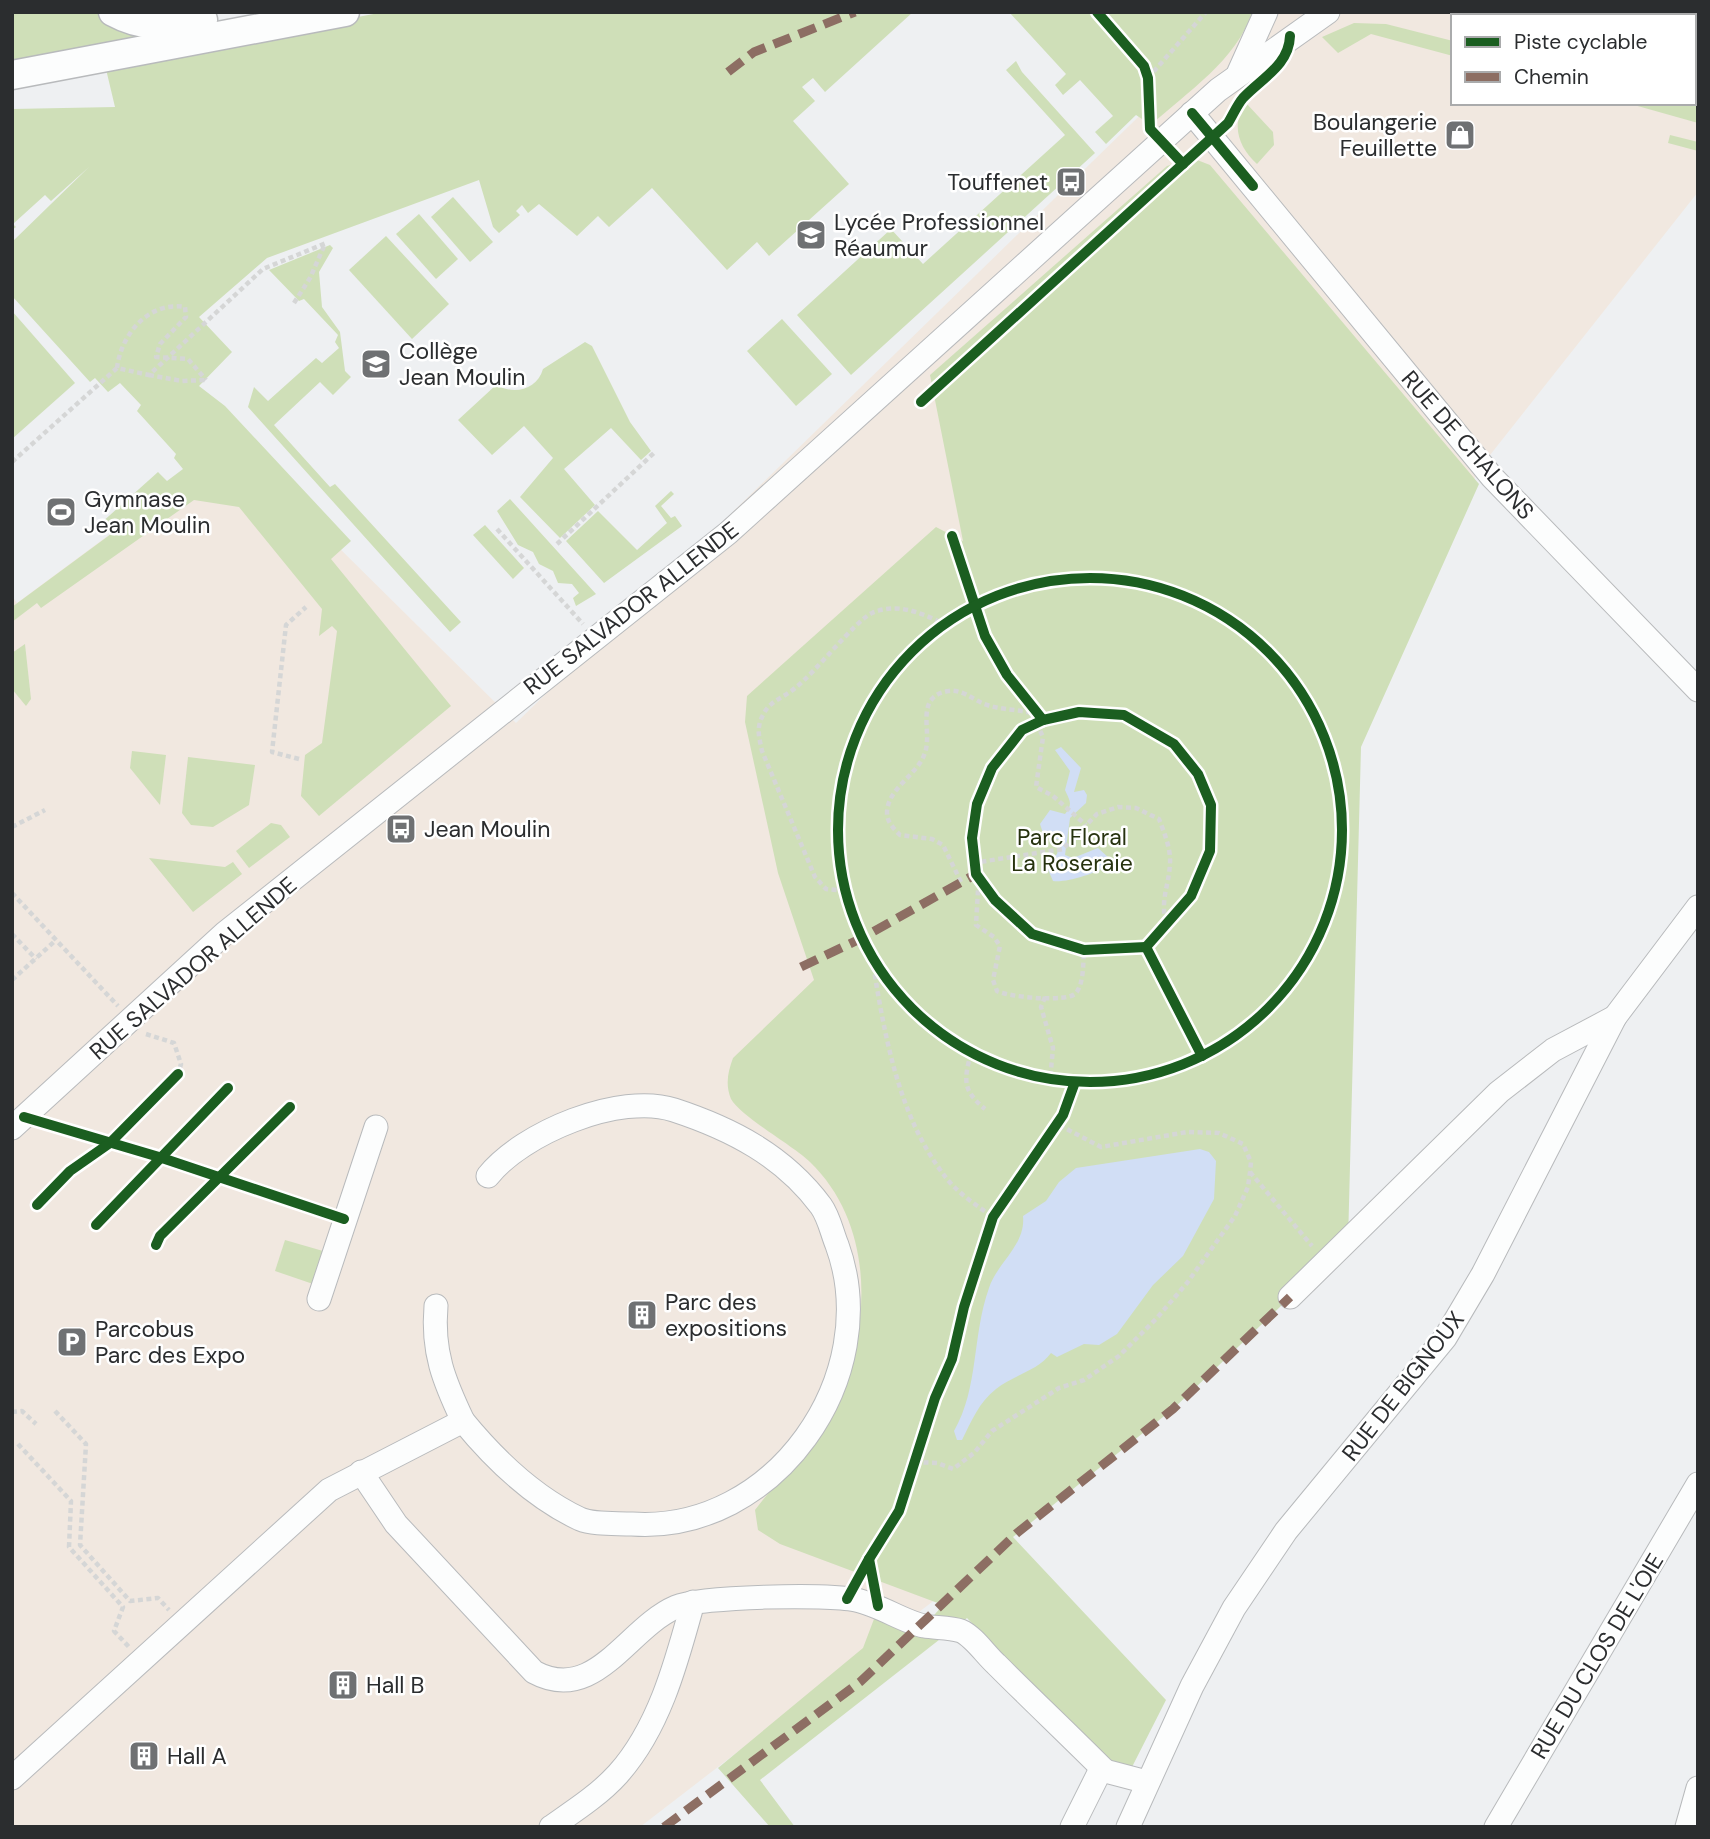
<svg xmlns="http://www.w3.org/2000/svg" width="1710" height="1839" font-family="'DM Sans',sans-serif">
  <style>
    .commercial { fill: #f1e8e0; fill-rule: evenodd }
    .green { fill: #cfdfb8 }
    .water { fill: #d1def5 }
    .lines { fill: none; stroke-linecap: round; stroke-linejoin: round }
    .minor-casing { stroke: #b8babc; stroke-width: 25 }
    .major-casing { stroke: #b8babc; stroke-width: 31 }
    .path { stroke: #d5d6d6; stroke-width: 4.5; stroke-dasharray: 5 3.5; stroke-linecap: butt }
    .minor { stroke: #fcfdfd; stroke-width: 23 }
    .major { stroke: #fcfdfd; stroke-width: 28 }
    .quiet { stroke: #8d6e63; stroke-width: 9; stroke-dasharray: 18 9; stroke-linecap: butt }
    .cycleway-casing { stroke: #fff; stroke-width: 15 }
    .cycleway { stroke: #1b5e20; stroke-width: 10 }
    .labels { text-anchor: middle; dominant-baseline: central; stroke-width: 5; stroke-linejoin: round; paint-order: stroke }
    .poi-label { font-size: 23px; fill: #2b2d2f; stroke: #fff; text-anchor: start }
    .street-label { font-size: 23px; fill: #2b2d2f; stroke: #fff }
    .park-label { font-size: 23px; fill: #26320e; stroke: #fff }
  </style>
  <rect width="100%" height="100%" fill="#eef0f2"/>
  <path class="commercial" d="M1246,12H1698V192L1479,469L958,1582L640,1827H12V596L17,603L233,443L516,723ZM1453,16H1694V103H1453Z"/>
  <g class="green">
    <path d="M12,12H97L149,40L12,65Z"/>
    <path d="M384,12H913L825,92L813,78L802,87L815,101L793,121L849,184L769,256L757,242L727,270L652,188L609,227L598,216L577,236L539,204L528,213L522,205L516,211L520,215L499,233L493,227L479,180L267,258L199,317L232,352L199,386L225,406L351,541L331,559L451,706L319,816L301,796L305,755L322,743L337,631L332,626L319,636L322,609L239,507L194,500L41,608L37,603L12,622V607L111,534L100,524L158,472L167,481L183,469L174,458L176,454L137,411L141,405L120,383L108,392L95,378L90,382L12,296V242L89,167L51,201L45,195L13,224L16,227L12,230V109L115,107L105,65Z"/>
    <path d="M1009,12H1252C1237,60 1187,92 1151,125L1136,115L1106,144L1095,132L1113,116L1080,80L1063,95L1055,85L1066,74Z"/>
    <path d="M1354,23L1386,24L1453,41V56L1371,34L1338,53L1322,37Z"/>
    <path d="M1016,61L1022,72L1095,153L851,375L797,315L891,229L923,264L1065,135L1006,70Z"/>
    <path d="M1246,103L1273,132L1274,145L1257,164C1239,148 1230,124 1246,103Z"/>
    <path d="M1627,103L1698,106V123Z"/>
    <path d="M1670,135L1698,142V151L1668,143Z"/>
    <path d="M1192,158L1210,165L1479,484L1361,747L1348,1242L1173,1409L1013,1537L1166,1700L1132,1767L1105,1764L967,1618L760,1780L795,1827H770L718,1768L863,1648L874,1619V1611L920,1631L943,1605L780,1544L758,1530L755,1510C782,1474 819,1441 838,1400C872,1324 874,1224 810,1162C794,1146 740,1116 731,1099C725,1084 728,1072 733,1058L814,980L778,873L745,722L747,696L936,527L963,541L930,375L1167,166Z"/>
    <path d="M453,197L493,242L470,262L431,217Z"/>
    <path d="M419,214L458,259L436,279L396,234Z"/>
    <path d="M386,236L449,304L412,339L349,270Z"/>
    <path d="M330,245L333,248L319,272L322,307L340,332L345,371L351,377L333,395L320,382L274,425L330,487L335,484L461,622L450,632L248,407L254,387L268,401L316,358L322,363L339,348L335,342L338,335L304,299L299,301L269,270Z"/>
    <path d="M12,311L75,383L12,439Z"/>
    <path d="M782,319L832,374L796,406L747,351Z"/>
    <path d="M585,342L592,346L630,422L651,451L641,460L611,428L564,469L595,505L560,538L520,497L553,458L524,426L492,455L458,420L496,385C514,395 537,390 543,369Z"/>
    <path d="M671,491L674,494L661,506L671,518L675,516L682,526L604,583L566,541L598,511L637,550L667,523L655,506Z"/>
    <path d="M510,499L596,594L576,606L573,598L579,593L572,584L558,583L553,571L539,564L533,552L518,545L497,511Z"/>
    <path d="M485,525L524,568L513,579L473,535Z"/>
    <path d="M25,644L31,699L26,706L12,689V653Z"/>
    <path d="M132,751L166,755L160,805L130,768Z"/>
    <path d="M188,757L255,765L249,805L213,827L191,825L182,813Z"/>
    <path d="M271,823L281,825L290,837L249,868L236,851Z"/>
    <path d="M149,858L225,867L233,862L242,874L193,912Z"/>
    <path d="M285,1240L323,1251L313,1284L275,1271Z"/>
  </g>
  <g class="water">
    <path d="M1061,747L1081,768L1074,792L1084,790L1087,795L1086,803L1070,818L1065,855L1073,858L1098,848L1109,858L1108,865C1098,873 1066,883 1053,881L1046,865L1057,854L1061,840L1044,836L1040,824L1050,810L1065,814C1073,804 1070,801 1065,790L1070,771L1055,750Z"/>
    <path d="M1200,1149L1209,1152L1216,1161L1214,1199L1183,1256L1153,1285L1117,1334L1099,1345L1084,1344L1057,1357L1051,1353C1038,1371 1013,1375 996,1389C979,1402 971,1422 962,1440H957L954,1431C979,1388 972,1335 989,1288C997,1263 1026,1245 1023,1216L1046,1201L1059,1182L1076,1168Z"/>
  </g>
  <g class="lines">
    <g class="minor-casing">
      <g id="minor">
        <path d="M1239,72L1266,12"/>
        <path d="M1192,113L1492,477L1698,690"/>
        <path d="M12,1128L225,933L728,533L1218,90L1328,12"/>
        <path d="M1290,1297L1499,1092L1553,1050L1615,1017"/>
        <path d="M319,1299L376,1127"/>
        <path d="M436,1306C432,1352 444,1381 463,1421"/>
        <path d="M361,1472L396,1524L534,1672C595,1705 627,1628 676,1607C701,1596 827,1594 856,1600C880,1605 904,1622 924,1626C936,1628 950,1627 961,1631C973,1636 986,1655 996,1664C1032,1700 1069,1735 1105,1771"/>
        <path d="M12,1778L329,1490L463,1421C495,1460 533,1497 580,1519C594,1525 617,1523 632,1524C774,1534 885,1376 837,1245C832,1233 829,1217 821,1206C784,1156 732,1129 674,1110C620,1092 522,1133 488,1176"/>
        <path d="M551,1827C574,1811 599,1795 618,1774C660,1727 677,1660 693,1602"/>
        <path d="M1072,1827L1098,1775L1105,1771L1147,1782"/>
        <path d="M1128,1827L1192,1686L1234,1608L1286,1531L1445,1338L1483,1274L1615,1017L1698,907"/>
        <path d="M1496,1827L1698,1484"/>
        <path d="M1687,1827L1698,1788"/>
      </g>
    </g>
    <g class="major-casing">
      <g id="major">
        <path d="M113,12C144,29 169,26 203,20"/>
        <path d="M1466,12L1479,16"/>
        <path d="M1645,12L1658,16"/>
        <path d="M1694,25L1698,26"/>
        <path d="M1694,72L1698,73"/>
        <path d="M12,75L345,12"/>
      </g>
    </g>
    <g class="path">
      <path d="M1508,16V12"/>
      <path d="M1148,78L1206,12"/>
      <path d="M294,303L310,278L325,244"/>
      <path d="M117,368C121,335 148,301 185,307L186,317L160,344L156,357L188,359L206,380"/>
      <path d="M149,375L182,381L205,380"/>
      <path d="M12,462L117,368L149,375L263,269L326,243"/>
      <path d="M497,529L583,624"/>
      <path d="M557,544L656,451"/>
      <path d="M299,759L272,752L286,625L306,607"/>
      <path d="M12,827L45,810"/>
      <path d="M973,863L1063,849L1097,814L1118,807L1136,808L1159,819C1164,832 1171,849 1170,863C1169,887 1160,898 1166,924"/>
      <path d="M961,882L943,845L932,839L900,835C894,829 887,822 887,813C887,787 921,774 926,749C931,728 915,696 949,691C961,689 973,699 984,704C1000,710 1016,709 1032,713L1043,737L1036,787L1053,796L1086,825"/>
      <path d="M982,883L978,890L976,925L994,937L1000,946L993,980L997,991C1008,997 1068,1003 1076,993C1084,983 1083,963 1084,950"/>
      <path d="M845,891L826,889L815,877L762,751C759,737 756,728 763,715C770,700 784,698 795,688C815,673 855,621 872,613C897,602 922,613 944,624"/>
      <path d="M12,893L118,1006"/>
      <path d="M12,934L36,959"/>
      <path d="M872,958C884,1031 897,1114 944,1175C956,1192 976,1205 993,1217"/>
      <path d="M12,980L56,940"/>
      <path d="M1045,997L1041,1007L1053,1048L1050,1080"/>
      <path d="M146,1034L174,1043L181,1064L178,1074"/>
      <path d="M971,1053C964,1080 962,1090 985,1109"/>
      <path d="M1250,1172L1312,1246"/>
      <path d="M55,1411L86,1444L80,1545L130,1601L158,1598L169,1610"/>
      <path d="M12,1412L22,1411L36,1424"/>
      <path d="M18,1444L71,1501L69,1547L123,1607L114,1631L129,1647"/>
      <path d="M915,1462L937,1463L953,1469L974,1453L992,1431L1059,1388L1084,1380L1119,1356L1156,1319L1187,1283L1235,1216L1248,1187L1250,1172L1251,1162L1243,1144L1219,1133L1187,1132L1101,1147L1057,1124"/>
      <path d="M857,1581L869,1559L873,1584"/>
    </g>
    <use href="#minor" class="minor"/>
    <use href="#major" class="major"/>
    <g class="quiet">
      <path d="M728,72L754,52L855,12"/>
      <path d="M801,967L862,938L976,874"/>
      <path d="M664,1827L860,1682L1017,1533L1173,1409L1290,1297"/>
    </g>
    <g class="cycleway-casing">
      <g id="cycleway">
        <path d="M1097,12L1144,66L1148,78L1150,129L1183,164"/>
        <path d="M1192,113L1253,186"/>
        <path d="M921,402L1228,123C1233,115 1237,105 1243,98C1262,78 1289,65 1290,36"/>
        <path d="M952,536L985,636L1007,675L1043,720L1022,730L992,768L977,804L972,838L976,874L995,900L1032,934L1084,950L1146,947L1202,1056"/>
        <circle cx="1090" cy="830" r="252"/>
        <path d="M1043,720L1079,712L1124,715L1174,744L1198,774L1211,805L1210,851L1191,896L1146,947"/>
        <path d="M24,1117L159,1157L344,1219"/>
        <path d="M37,1205L70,1171L110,1143L178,1074"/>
        <path d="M96,1225L228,1088"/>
        <path d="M156,1245L160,1236L290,1107"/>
        <path d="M869,1559L899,1511L935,1398L952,1359L964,1307L993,1217L1063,1115L1075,1082"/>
        <path d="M847,1599L869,1559L878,1606"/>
      </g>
    </g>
    <use href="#cycleway" class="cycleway"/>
  </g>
  <defs>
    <g id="shop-square" transform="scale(1.575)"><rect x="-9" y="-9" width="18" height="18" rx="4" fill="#6f7173" stroke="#fff"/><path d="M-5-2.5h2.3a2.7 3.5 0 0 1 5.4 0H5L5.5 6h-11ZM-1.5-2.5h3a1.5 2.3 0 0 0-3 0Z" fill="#fff"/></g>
    <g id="bus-square" transform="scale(1.575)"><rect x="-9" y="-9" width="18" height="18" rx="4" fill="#6f7173" stroke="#fff"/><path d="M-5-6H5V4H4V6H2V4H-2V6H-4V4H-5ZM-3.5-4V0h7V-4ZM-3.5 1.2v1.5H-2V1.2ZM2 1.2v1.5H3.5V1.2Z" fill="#fff"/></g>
    <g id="school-square" transform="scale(1.575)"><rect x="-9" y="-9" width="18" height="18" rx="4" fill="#6f7173" stroke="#fff"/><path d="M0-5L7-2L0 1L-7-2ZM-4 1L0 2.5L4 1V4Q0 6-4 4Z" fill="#fff"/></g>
    <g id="stadium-square" transform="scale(1.575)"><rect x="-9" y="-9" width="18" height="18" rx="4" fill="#6f7173" stroke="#fff"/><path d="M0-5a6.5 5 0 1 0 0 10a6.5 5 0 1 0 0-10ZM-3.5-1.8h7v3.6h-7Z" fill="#fff"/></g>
    <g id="building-square" transform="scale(1.575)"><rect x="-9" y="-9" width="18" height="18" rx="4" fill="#6f7173" stroke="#fff"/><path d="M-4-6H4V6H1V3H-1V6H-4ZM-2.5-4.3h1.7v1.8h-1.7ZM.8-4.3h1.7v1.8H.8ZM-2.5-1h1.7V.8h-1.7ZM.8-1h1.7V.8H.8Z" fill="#fff"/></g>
    <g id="parking-square" transform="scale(1.575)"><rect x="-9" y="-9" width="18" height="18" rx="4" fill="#6f7173" stroke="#fff"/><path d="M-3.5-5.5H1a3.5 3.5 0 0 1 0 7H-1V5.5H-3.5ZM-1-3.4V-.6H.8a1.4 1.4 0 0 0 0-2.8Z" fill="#fff"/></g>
  </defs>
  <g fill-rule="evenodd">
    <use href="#shop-square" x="1460" y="135"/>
    <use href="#bus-square" x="1071" y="182"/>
    <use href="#school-square" x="811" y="235"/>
    <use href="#school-square" x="376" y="364"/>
    <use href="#stadium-square" x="61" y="512"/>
    <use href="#bus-square" x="401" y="829"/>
    <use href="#building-square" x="642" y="1315"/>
    <use href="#parking-square" x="72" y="1342"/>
    <use href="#building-square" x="343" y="1685"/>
    <use href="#building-square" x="144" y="1756"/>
  </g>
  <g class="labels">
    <g class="poi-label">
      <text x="1437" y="122" text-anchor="end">Boulangerie<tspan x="1437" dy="26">Feuillette</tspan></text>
      <text x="1048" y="182" text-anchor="end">Touffenet</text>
      <text x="834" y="222">Lycée Professionnel<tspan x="834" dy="26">Réaumur</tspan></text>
      <text x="399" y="351">Collège<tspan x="399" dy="26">Jean Moulin</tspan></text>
      <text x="84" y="499">Gymnase<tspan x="84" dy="26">Jean Moulin</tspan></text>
      <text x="424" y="829">Jean Moulin</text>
      <text x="665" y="1302">Parc des<tspan x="665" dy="26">expositions</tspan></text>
      <text x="95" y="1329">Parcobus<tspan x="95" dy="26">Parc des Expo</tspan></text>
      <text x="366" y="1685">Hall B</text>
      <text x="167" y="1756">Hall A</text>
    </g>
    <g class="street-label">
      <text transform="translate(1468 445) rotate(49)">RUE DE CHALONS</text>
      <text transform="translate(631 608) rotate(-38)">RUE SALVADOR ALLENDE</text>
      <text transform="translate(193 968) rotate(-41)">RUE SALVADOR ALLENDE</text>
      <text transform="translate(1403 1386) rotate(-52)">RUE DE BIGNOUX</text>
      <text transform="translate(1597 1656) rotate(-59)">RUE DU CLOS DE L'OIE</text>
    </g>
    <g class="park-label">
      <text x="1072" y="837">Parc Floral<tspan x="1072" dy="26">La Roseraie</tspan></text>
    </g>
  </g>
  <rect width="1710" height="1839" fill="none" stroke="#2b2d2f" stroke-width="28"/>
  <rect x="1451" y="14" width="245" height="91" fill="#ffffff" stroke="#aaabac" stroke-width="2"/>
  <rect x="1465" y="37" width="35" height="10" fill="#1b5e20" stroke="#aaabac" stroke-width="2"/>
  <text x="1514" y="49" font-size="21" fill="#2b2d2f">Piste cyclable</text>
  <rect x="1465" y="72" width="35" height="10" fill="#8d6e63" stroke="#aaabac" stroke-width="2"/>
  <text x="1514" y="84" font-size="21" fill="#2b2d2f">Chemin</text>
</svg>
